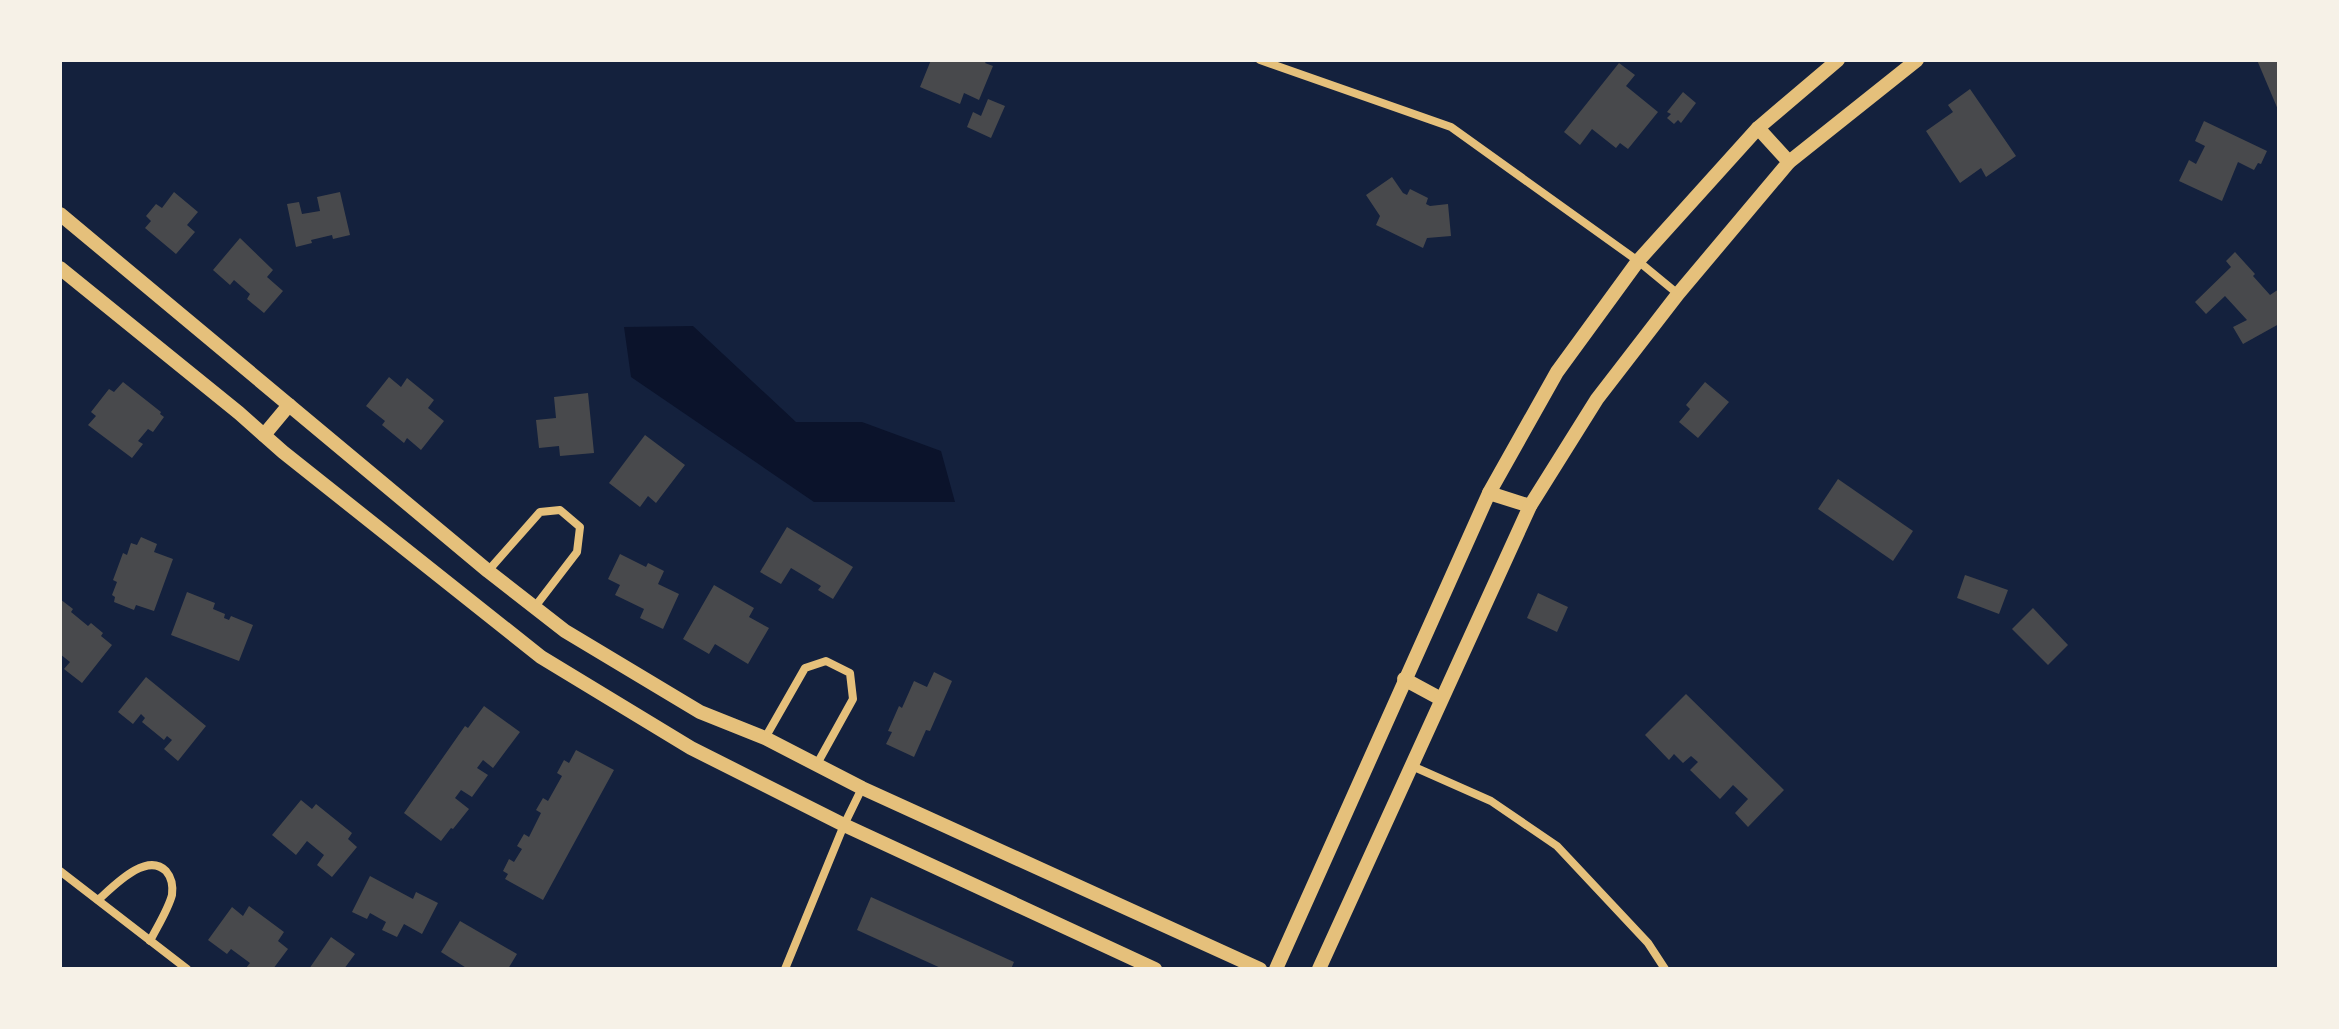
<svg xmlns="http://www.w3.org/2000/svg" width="2339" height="1029" font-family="'Public Sans',sans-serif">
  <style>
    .water { fill: #0b132b }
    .building { fill: #48494c }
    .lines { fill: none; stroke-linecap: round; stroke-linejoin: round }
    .minor { stroke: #e5c07b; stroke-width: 8 }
    .tertiary { stroke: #e5c07b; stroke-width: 14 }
  </style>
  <rect width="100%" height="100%" fill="#14213d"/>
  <path class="water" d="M693,326L796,422H862L941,451L955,502H814L631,377L624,327Z"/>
  <g class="building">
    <path d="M931,60H987L985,63L993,66L979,100L964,93L960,104L920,87Z"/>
    <path d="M2257,60H2279V112Z"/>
    <path d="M1619,63L1635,75L1626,86L1658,112L1628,149L1620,143L1616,148L1592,129L1580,145L1564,132Z"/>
    <path d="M1970,89L2016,156L1986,177L1981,168L1960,183L1926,131L1953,112L1948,105Z"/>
    <path d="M1683,92L1696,103L1681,123L1678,120L1674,124L1667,118L1671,114L1667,112Z"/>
    <path d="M988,99L1005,106L991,138L967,127L973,112L981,116Z"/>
    <path d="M2204,121L2267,151L2261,164L2258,163L2254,170L2238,162L2222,201L2179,181L2189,160L2196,164L2205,146L2195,141Z"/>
    <path d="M1392,177L1403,193L1407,195L1410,189L1428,198L1426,204L1430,206L1448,204L1451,236L1427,238L1423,248L1376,225L1380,216L1366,195Z"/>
    <path d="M174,192L198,212L187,225L195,232L176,254L145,228L151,221L146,216L156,204L162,208Z"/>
    <path d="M340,192L350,235L333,239L332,235L311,240L312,243L296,247L287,204L299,202L302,214L320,211L317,197Z"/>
    <path d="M240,238L273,270L267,277L283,291L264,313L247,299L250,294L234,280L230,285L213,270Z"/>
    <path d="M2235,252L2255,274L2253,276L2270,295L2279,289V324L2243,344L2233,327L2247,320L2225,296L2206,314L2195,302L2231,267L2226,261Z"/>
    <path d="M389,377L401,387L407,378L434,400L428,408L444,421L421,450L407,438L404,443L382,425L385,421L366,406Z"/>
    <path d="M123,382L161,412L160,414L164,417L153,432L148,429L138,441L143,444L132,458L88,425L96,416L91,412L109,389L114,392Z"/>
    <path d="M1705,382L1729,402L1698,438L1679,422L1690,409L1686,405Z"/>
    <path d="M588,393L594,453L560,456L559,446L539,448L536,420L556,418L554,397Z"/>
    <path d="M645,435L685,465L656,503L648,496L640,507L609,483Z"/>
    <path d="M1838,479L1913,531L1893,561L1818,509Z"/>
    <path d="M787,527L853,567L833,599L818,590L821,586L791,568L781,584L760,572Z"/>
    <path d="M141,537L157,544L154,552L173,559L154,611L136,605L134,610L114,602L115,597L112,595L117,582L113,580L123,553L127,555L131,543L137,545Z"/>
    <path d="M620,554L646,567L648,563L664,571L658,584L679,594L663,629L640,618L644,609L615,595L620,585L608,579Z"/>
    <path d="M1965,575L2008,590L1999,614L1957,598Z"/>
    <path d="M714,585L754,608L749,617L769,628L748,664L715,644L709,654L683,639Z"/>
    <path d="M187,592L215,603L213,609L225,614L224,618L229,620L231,616L253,625L239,661L171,635Z"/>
    <path d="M1538,593L1568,607L1557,632L1527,618Z"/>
    <path d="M60,599L73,609L71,612L88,626L91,623L103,633L101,636L112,645L82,683L64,669L70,662L60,654Z"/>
    <path d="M2033,608L2068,645L2048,665L2012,629Z"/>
    <path d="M934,672L952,681L930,731L926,730L914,757L886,744L892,732L888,731L899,706L902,708L914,681L927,687Z"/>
    <path d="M146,677L206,726L178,761L164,749L172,740L167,736L164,740L142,722L145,718L141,714L133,724L118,712Z"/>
    <path d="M1686,694L1784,790L1748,827L1735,813L1748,799L1733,785L1720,799L1690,770L1698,762L1691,756L1683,763L1674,754L1669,760L1645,735Z"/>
    <path d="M484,706L520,732L493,768L483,760L477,768L488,775L472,797L461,790L455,798L469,809L453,829L451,828L441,841L404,813L465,726L468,728Z"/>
    <path d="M576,750L614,770L543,900L505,879L508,874L503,871L509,859L514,862L522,849L517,846L524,834L529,837L541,813L536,810L543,798L548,801L562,776L557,773L564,760L569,763Z"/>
    <path d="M301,800L312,809L316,804L352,833L348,839L357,847L332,877L317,865L324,855L307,841L296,855L272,835Z"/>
    <path d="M370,876L413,899L416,892L438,903L422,934L404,924L397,937L382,930L386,922L370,913L367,919L352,912Z"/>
    <path d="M871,897L1014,962L1011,969H943L857,930Z"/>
    <path d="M249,906L284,932L278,941L288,949L273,969H248L246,968L250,963L231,949L227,954L208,940L232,907L243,916Z"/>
    <path d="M460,921L517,954L508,969H468L441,952Z"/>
    <path d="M331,937L355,954L344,969H309Z"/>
  </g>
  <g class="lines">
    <g class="minor">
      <path d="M1260,60L1451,127L1638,261L1678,294"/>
      <path d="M488,571L540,512L560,510L580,527L577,552L534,608"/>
      <path d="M765,738L805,668L826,661L850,673L853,699L817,764"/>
      <path d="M1412,766L1491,801L1557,846L1648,943L1665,969"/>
      <path d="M60,871L187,969"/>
      <path d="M98,900C113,887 146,851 166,871C172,878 173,887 172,895C168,910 157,927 150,941"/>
      <path d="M785,969L844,825L862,788"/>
    </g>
    <g class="tertiary">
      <path d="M1758,128L1789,162"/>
      <path d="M60,214L488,571L565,631L700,712L765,738L862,788L1260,969"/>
      <path d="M60,268L239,413L283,452L541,657L691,748L844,825L1155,969"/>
      <path d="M264,435L289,405"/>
      <path d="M1489,493L1530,506"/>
      <path d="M1404,679L1441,699"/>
      <path d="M1276,969L1489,493L1557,372L1638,261L1758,128L1838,60"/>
      <path d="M1319,969L1530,506L1597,399L1678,294L1789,162L1917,60"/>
    </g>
  </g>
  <rect width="2339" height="1029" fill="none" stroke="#f6f1e7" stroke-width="124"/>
</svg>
